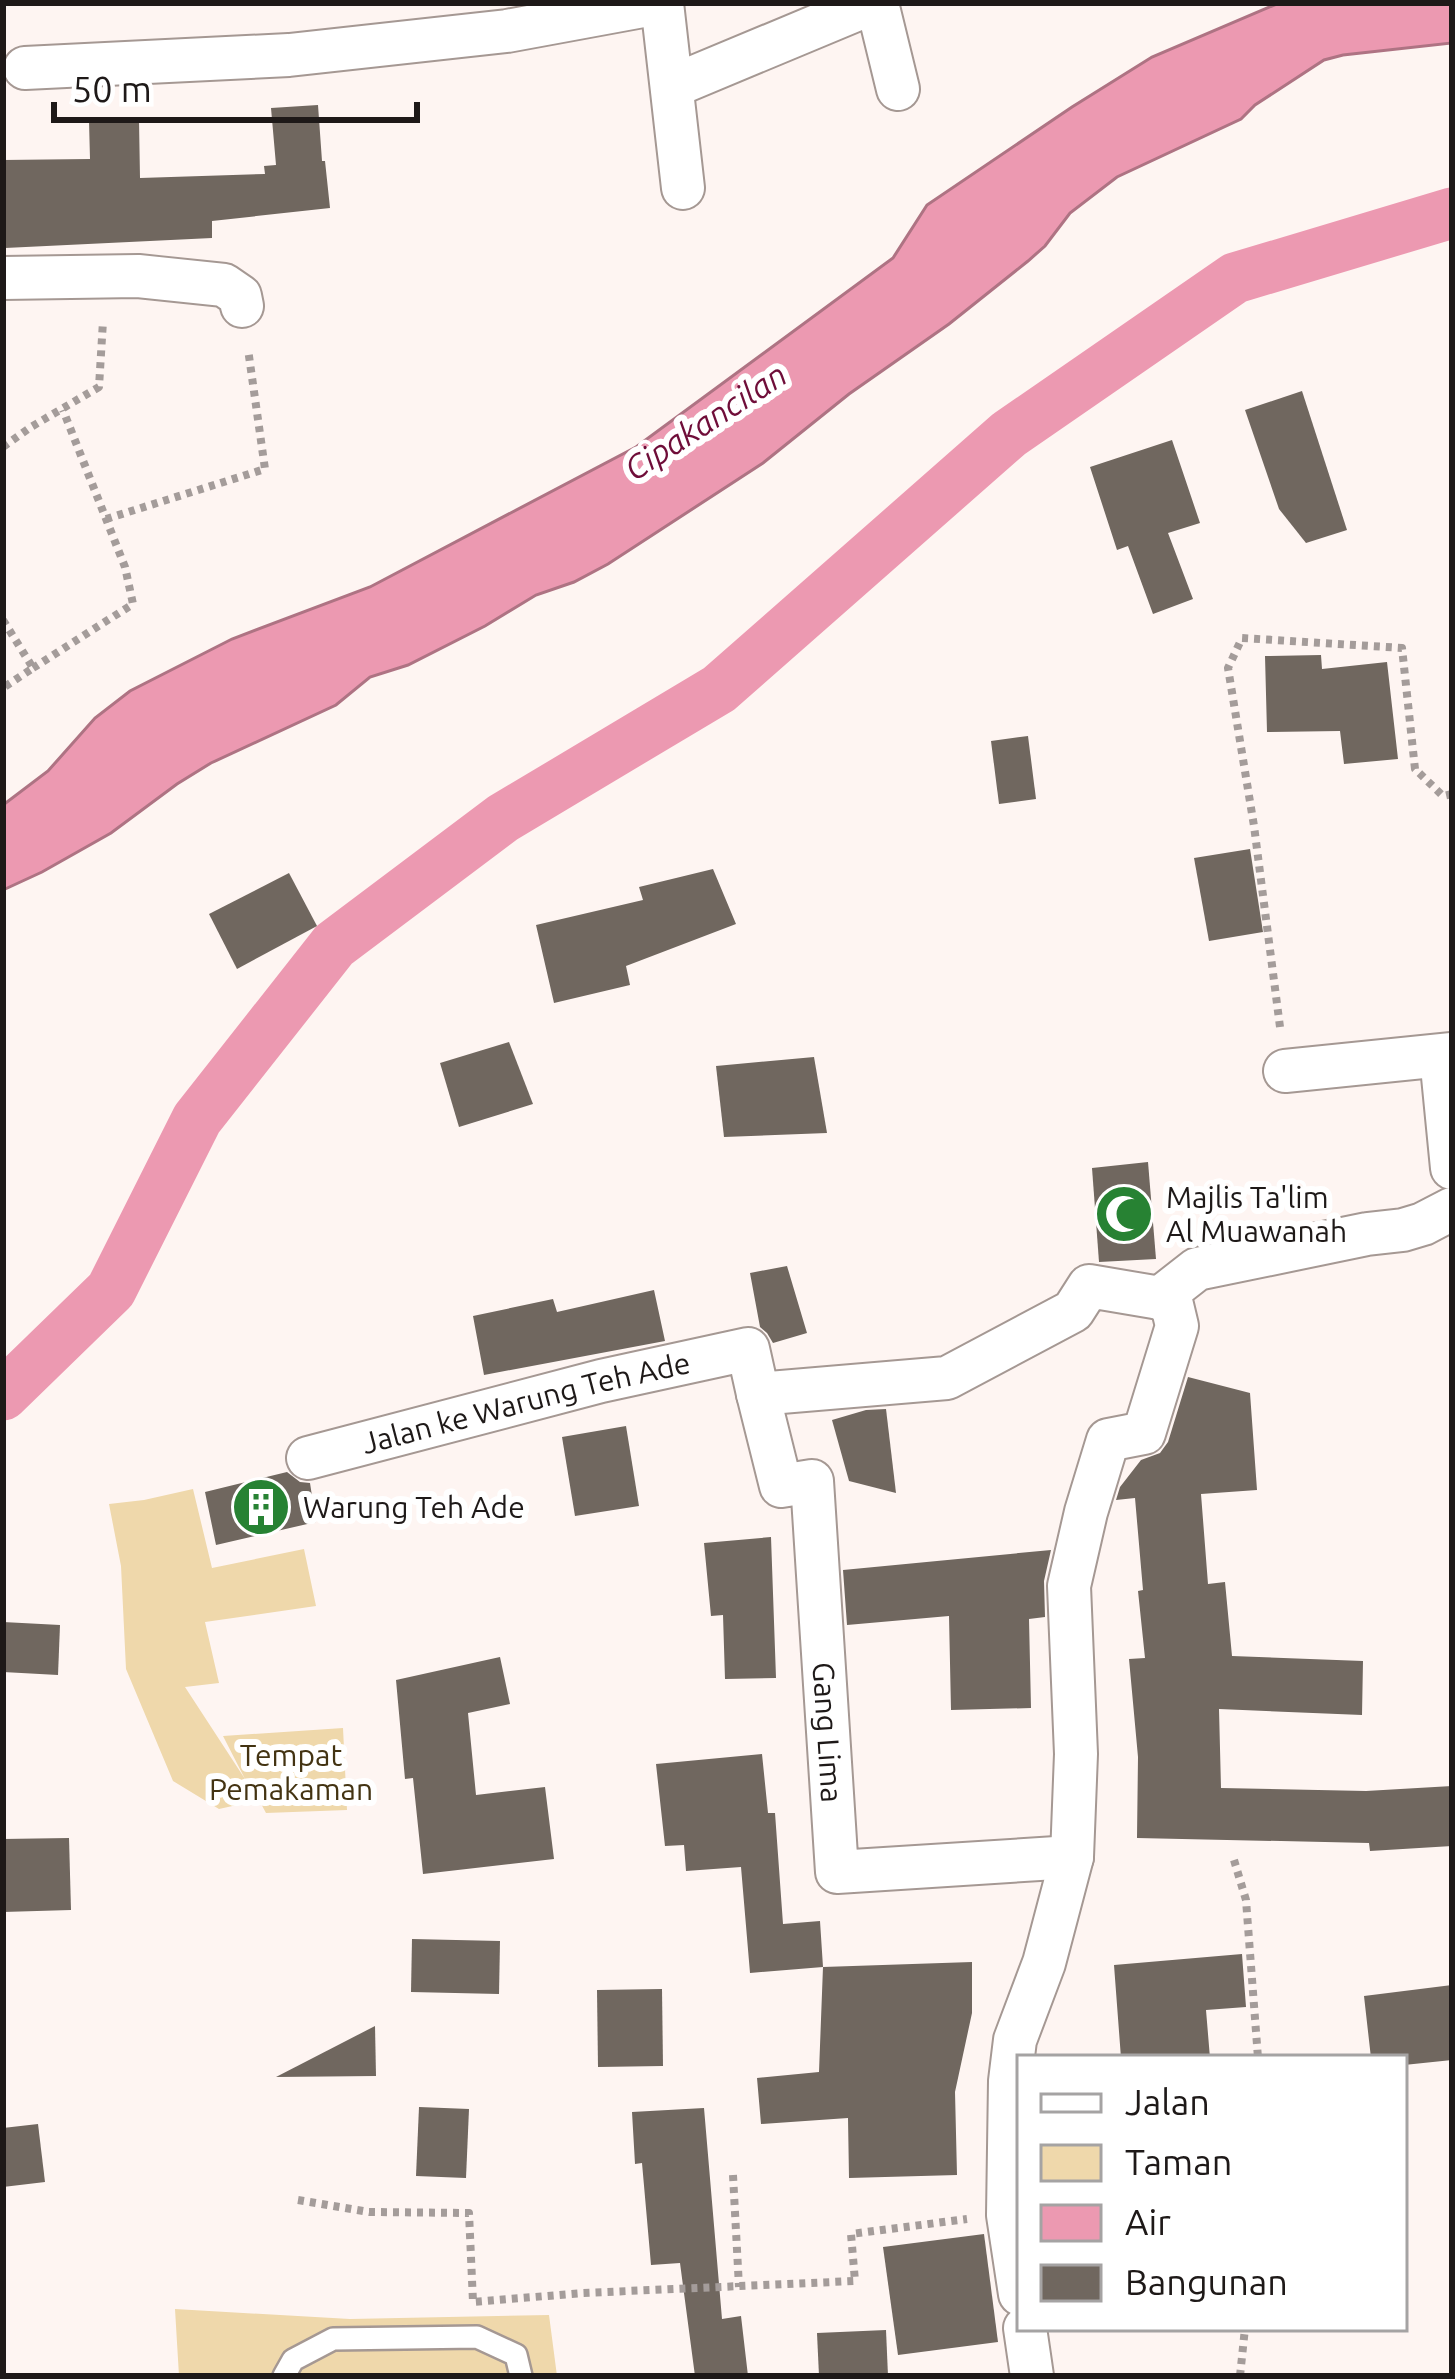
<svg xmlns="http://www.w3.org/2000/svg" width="1455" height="2379" font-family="Ubuntu,sans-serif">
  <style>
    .green { fill: #efd8ab }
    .water { fill: #ec99b1; stroke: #ae7383; stroke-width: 3 }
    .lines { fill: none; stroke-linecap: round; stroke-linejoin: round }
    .canal { stroke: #ec99b1; stroke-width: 51 }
    .building { fill: #70675f }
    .lane-casing { stroke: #a59893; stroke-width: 26 }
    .street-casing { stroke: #a59893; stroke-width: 46 }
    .path { stroke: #a49c9a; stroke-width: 8; stroke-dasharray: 6 6; stroke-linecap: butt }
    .lane { stroke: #fff; stroke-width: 21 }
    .street { stroke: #fff; stroke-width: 42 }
    .labels { text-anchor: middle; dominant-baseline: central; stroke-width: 12; stroke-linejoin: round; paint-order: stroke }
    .poi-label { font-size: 30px; fill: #1e1918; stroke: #fff; text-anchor: start }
    .street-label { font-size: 30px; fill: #1e1918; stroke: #fff }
    .park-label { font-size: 30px; fill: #433312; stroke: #fff }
    .water-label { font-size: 33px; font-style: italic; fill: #6f0d39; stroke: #fff }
  </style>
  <rect width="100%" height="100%" fill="#fef5f2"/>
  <g class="green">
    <path d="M193,1489L212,1568L304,1549L316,1606L205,1622L219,1683L185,1687L245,1779L223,1736L343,1728L347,1810L266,1813L259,1800L219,1809L173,1781L126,1669L121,1566L109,1504L144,1500Z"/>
    <path d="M175,2309L350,2319L549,2315L557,2376H179Z"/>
  </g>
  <path class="water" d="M1279,3H1452V43L1343,55L1324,60L1255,105L1241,119L1117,177L1070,213L1045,246L1028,261L949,324L849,394L763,463L608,564L574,582L536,595L485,626L408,665L370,677L336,705L211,763L177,784L111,833L42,872L3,890V805L48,771L95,718L130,691L232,639L370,587L636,447L893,258L927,205L1072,107L1152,57Z"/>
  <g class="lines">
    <path class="canal" d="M3,1395L111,1290L197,1119L334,945L503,818L719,689L1009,434L1235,278L1452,213"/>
  </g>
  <g class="building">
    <path d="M318,105L322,161H325L330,208L212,221V238L5,248L3,160L90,159L89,121L139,120L140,178L265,174L264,166L276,165L271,108Z"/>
    <path d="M1302,391L1347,530L1306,543L1279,509L1245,410Z"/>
    <path d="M1172,440L1200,523L1168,533L1193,599L1153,614L1128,546L1117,550L1090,467Z"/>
    <path d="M1321,655L1322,669L1387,662L1398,759L1344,764L1340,731L1267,732L1265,656Z"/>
    <path d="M1028,736L1036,799L999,804L991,741Z"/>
    <path d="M1250,849L1263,932L1209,941L1194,858Z"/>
    <path d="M713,869L736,924L626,966L630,985L554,1003L536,925L643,900L639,887Z"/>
    <path d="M289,873L317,926L237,969L209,914Z"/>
    <path d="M509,1042L533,1104L459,1127L440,1063Z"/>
    <path d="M814,1057L827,1133L724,1137L716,1066Z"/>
    <path d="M1148,1162L1156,1259L1099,1262L1092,1168Z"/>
    <path d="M787,1266L807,1333L773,1343L767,1333L760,1327L750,1273Z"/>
    <path d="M654,1290L665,1341L484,1375L473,1316L553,1299L557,1312Z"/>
    <path d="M1188,1377L1250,1393L1257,1490L1201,1494L1208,1584L1225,1582L1232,1656L1363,1661L1362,1715L1219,1709L1221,1788L1366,1791L1452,1786V1846L1370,1851L1369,1843L1137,1838L1138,1757L1129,1659L1145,1658L1138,1591L1143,1590L1135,1498L1116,1500L1120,1487L1141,1460L1160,1453L1168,1442Z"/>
    <path d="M886,1409L896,1493L849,1481L832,1420L866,1410Z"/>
    <path d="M626,1426L639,1506L575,1516L562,1437Z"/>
    <path d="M287,1472L300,1482L310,1483L316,1522L216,1545L205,1492Z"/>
    <path d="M771,1537L776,1678L725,1679L723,1615L711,1616L704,1543Z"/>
    <path d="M1051,1550L1044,1581L1045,1617L1029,1619L1031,1708L951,1710L949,1616L847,1625L843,1570Z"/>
    <path d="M3,1622L60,1625L58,1675L3,1672Z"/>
    <path d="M500,1657L510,1704L468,1713L476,1795L545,1787L554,1859L423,1874L413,1778L405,1779L396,1680Z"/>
    <path d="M762,1754L768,1813H775L783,1924L820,1921L823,1967L750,1973L741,1867L686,1871L684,1845L665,1846L656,1764Z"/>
    <path d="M69,1838L71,1910L3,1912V1839Z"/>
    <path d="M412,1939L500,1941L499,1994L411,1992Z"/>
    <path d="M1242,1954L1246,2007L1206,2010L1210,2058H1121L1114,1965Z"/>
    <path d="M972,1962V2013L955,2092L957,2175L849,2178L848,2118L761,2124L757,2078L819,2072L823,1967Z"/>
    <path d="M1452,1985V2060L1404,2065V2058H1371L1364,1996Z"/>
    <path d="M662,1989L663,2066L598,2067L597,1990Z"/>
    <path d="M375,2026L376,2076L276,2077Z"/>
    <path d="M419,2107L469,2109L466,2178L416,2176Z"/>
    <path d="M704,2108L722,2319L741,2316L748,2376H695L680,2263L651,2265L642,2163L635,2164L632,2112Z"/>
    <path d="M38,2124L45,2182L3,2187V2128Z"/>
    <path d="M984,2234L998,2342L898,2355L883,2247Z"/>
    <path d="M886,2330L888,2376H819L817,2333Z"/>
  </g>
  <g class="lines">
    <g class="lane-casing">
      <path id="lane" d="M284,2376L293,2360L333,2339L477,2337L516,2355L521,2376"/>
    </g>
    <g class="street-casing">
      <g id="street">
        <path d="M662,3L683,188"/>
        <path d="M877,3L898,89"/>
        <path d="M25,68L289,55L507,31L659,3"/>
        <path d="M673,86L872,3"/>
        <path d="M3,278L138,276L224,285L240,296L242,306"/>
        <path d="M1441,1056L1452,1168"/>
        <path d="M1285,1071L1452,1054"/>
        <path id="s1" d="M758,1394L781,1486L812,1481L837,1872L1072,1857"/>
        <path id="s2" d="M308,1458L601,1381L748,1349L758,1394L947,1378L1073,1311L1089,1286L1160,1298"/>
        <path d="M1020,2294L1008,2215L1010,2081L1015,2040L1044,1963L1072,1857L1076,1754L1069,1586L1086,1512L1108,1440L1144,1433L1177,1326L1172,1305L1160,1298L1197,1269L1367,1234L1403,1230L1423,1224L1452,1209"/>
        <path d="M1025,2328L1032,2376"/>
      </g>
    </g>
    <g class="path">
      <path d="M3,447L31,427L99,387L103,321"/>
      <path d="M106,519L265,469L248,349"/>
      <path d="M3,620L33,668L3,688"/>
      <path d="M33,668L133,604L125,567L63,410"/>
      <path d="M1280,1027L1254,826L1228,668L1242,638L1402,648L1415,769L1443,796L1452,794"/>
      <path d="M1234,1860L1246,1900L1258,2058"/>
      <path d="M733,2175L739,2287"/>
      <path d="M298,2200L369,2212L469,2213L473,2302L583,2293L855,2281L851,2234L967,2219"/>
      <path d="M1240,2376L1245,2328"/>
    </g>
    <use href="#lane" class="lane"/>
    <use href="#street" class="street"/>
  </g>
  <defs>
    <g id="mosque-disc" transform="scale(3)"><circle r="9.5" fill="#278233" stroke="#fff"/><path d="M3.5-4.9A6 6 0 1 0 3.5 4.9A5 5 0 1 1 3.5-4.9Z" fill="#fff"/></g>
    <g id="building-disc" transform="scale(3)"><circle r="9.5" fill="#278233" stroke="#fff"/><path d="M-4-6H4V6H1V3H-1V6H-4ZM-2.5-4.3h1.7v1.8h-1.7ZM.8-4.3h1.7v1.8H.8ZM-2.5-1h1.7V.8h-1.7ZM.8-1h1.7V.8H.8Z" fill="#fff"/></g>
  </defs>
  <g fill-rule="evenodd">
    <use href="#mosque-disc" x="1124" y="1214"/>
    <use href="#building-disc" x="261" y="1507"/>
  </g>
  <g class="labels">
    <g class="poi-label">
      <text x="1166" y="1197">Majlis Ta'lim<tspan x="1166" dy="34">Al Muawanah</tspan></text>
      <text x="303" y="1507">Warung Teh Ade</text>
    </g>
    <g class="street-label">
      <text stroke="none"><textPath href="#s2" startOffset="225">Jalan ke Warung Teh Ade</textPath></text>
      <text stroke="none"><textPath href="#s1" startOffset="378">Gang Lima</textPath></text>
    </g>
    <g class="park-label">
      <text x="291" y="1755">Tempat<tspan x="291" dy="34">Pemakaman</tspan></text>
    </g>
    <g class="water-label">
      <text transform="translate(705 421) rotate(-33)">Cipakancilan</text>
    </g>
  </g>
  <rect width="1455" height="2379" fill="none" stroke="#1e1918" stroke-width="12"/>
  <rect x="1017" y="2055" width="390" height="276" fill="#ffffff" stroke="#a5a3a3" stroke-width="3"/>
  <rect x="1041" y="2094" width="60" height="18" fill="#ffffff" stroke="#a5a3a3" stroke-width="3"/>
  <text x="1125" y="2115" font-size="36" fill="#1e1918">Jalan</text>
  <rect x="1041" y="2145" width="60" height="36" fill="#efd8ab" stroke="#a5a3a3" stroke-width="3"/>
  <text x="1125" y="2175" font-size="36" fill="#1e1918">Taman</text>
  <rect x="1041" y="2205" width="60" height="36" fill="#ec99b1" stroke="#a5a3a3" stroke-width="3"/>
  <text x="1125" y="2235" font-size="36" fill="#1e1918">Air</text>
  <rect x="1041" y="2265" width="60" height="36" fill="#70675f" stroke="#a5a3a3" stroke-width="3"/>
  <text x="1125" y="2295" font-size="36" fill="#1e1918">Bangunan</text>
  <path d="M54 102v18h363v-18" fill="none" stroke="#1e1918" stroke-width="6"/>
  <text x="72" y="102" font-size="36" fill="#1e1918" stroke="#ffffff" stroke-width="9" paint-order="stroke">50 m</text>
</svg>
